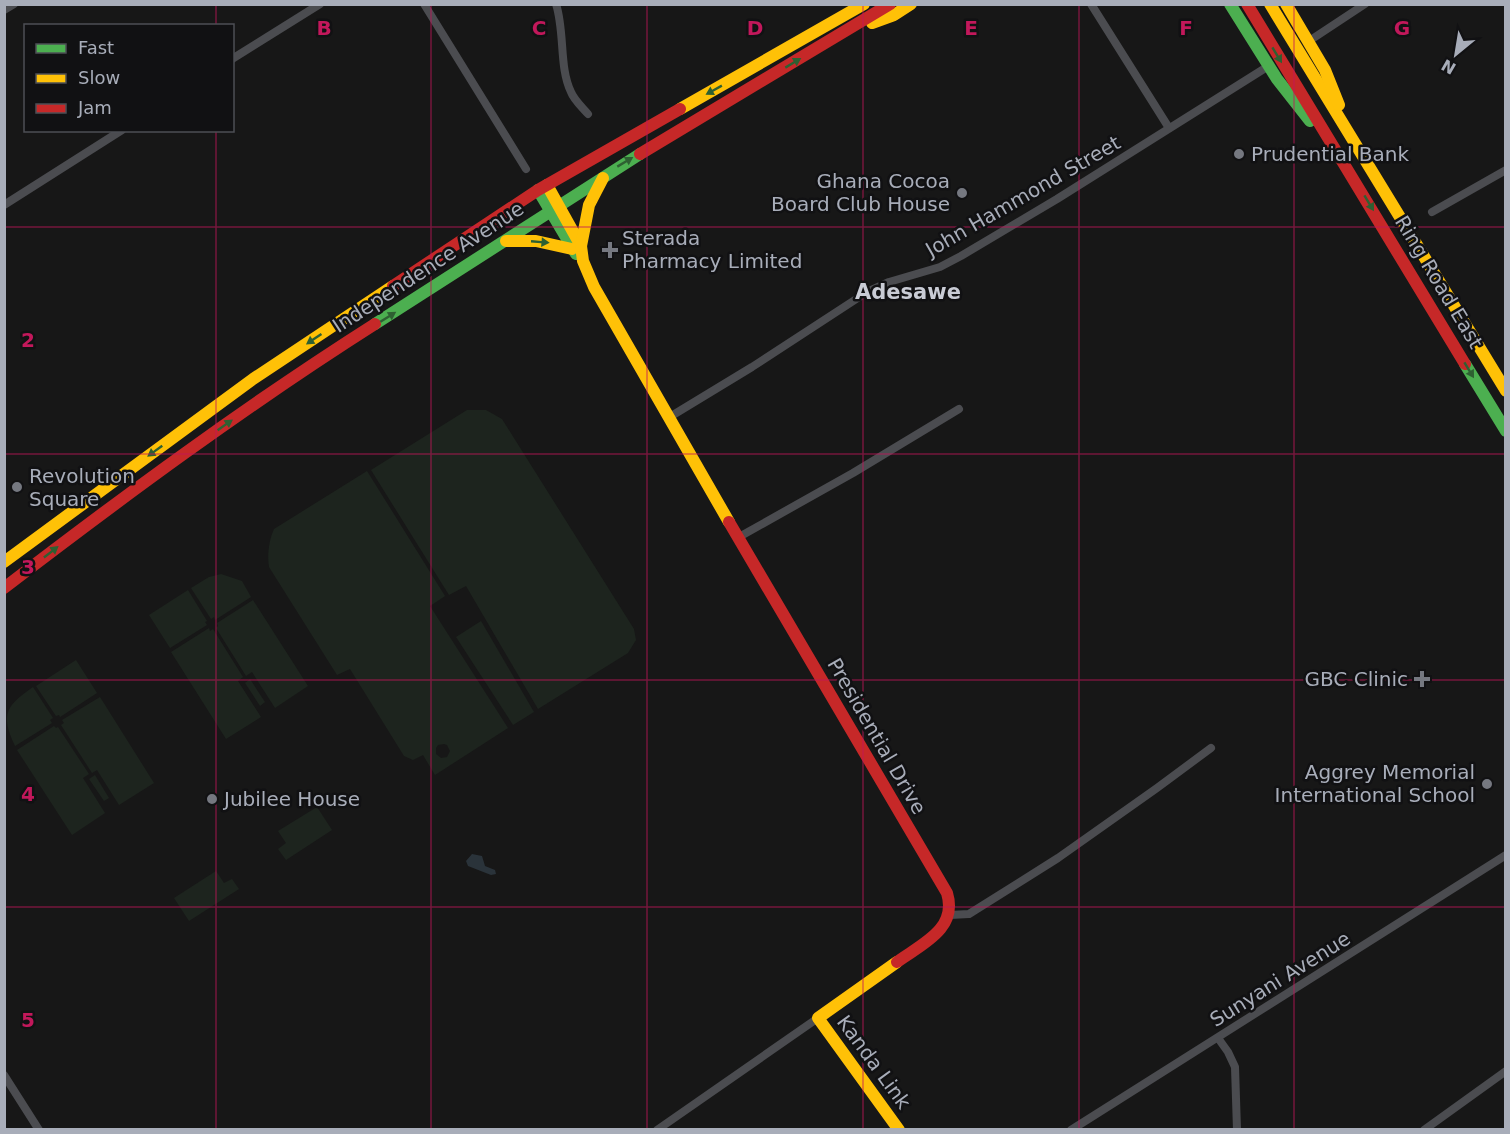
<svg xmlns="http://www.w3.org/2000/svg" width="1510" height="1134" font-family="'DejaVu Sans',sans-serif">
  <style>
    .green { fill: #1d241e; fill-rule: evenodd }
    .water { fill: #2a333a }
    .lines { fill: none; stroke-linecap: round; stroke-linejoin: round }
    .street { stroke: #4b4c50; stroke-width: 8 }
    .fast { stroke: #4caf50; stroke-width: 12 }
    .slow { stroke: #ffc107; stroke-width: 12 }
    .jam { stroke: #c62828; stroke-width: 12 }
    .oneway { fill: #2e6032 }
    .grid { fill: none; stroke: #c2185b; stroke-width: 1.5; stroke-opacity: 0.55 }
    .poi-dot { fill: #757880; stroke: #111113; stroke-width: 2 }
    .labels { text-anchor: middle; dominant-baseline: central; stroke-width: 5; stroke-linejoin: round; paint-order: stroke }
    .poi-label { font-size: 20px; fill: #a8adb9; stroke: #111113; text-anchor: start }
    .street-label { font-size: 20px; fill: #a8adb9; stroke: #111113 }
    .neighbourhood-label { font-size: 21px; font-weight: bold; fill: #c9ccd5; stroke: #111113 }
    .grid-label { font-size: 20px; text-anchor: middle; font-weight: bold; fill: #c2185b; stroke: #111113; stroke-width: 5; stroke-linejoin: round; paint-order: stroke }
  </style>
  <rect width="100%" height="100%" fill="#171717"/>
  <g class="green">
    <path d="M467,410H486L502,419L634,629L636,640L628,653L538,709L466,586L449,595L371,470Z"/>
    <path d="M367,471L445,596L430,606L508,728L435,775L423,755L413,760L404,756L350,669L337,675L269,567C267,555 269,540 274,529ZM444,744L447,745L450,751L447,757L441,758L436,754V748L438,745Z"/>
    <path d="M221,574L242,581L251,597L215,620L214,617L211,619L191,588L209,577Z"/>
    <path d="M188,590L207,621L205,622L207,625L170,648L149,615Z"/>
    <path d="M253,600L308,686L275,708L252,672L246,676L216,628L218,626L217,623Z"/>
    <path d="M481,621L534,712L513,725L456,637Z"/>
    <path d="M209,628L210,631L213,629L243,677L238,681L261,717L226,739L171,652Z"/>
    <path d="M76,660L97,693L60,717L59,715L56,716L36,686Z"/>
    <path d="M250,679L265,702L260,706L245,683Z"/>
    <path d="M33,687L53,718L50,720L52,723L15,746C0,714 6,706 33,687Z"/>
    <path d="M100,697L154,783L119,805L97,770L92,773L61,725L64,723L62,720Z"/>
    <path d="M54,726L56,728L58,727L89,774L83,778L105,813L72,835L17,750Z"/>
    <path d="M95,775L109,798L104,801L89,779Z"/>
    <path d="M317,807L332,830L286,860L278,849L286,843L278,831Z"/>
    <path d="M216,871L224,883L232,879L239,889L189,921L174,898Z"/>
  </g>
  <path class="water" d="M472,854L482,856L485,866L495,870L496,874L491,875L468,866L466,861Z"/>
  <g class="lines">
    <g class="street">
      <path d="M424,4L526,169"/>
      <path d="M556,4C565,32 559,68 571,92C574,100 582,107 588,114"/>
      <path d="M1091,4L1169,128"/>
      <path d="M4,10L14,4"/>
      <path d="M1309,41L1365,4"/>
      <path d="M232,59L320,4"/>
      <path d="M4,205L122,130"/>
      <path d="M1432,212L1506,170"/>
      <path d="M668,418L752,367L867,292L889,282L940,267L961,256L1057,199L1267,67"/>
      <path d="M739,537L853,473L959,409"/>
      <path d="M950,915L969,914L1058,858L1157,788L1211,748"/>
      <path d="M1218,1038L1228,1052L1235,1067L1237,1130"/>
      <path d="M4,1075L39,1130"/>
      <path d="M657,1130L818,1018"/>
      <path d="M1071,1130L1506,855"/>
      <path d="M1424,1130L1506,1071"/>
    </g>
    <g class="fast">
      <path d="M1230,4L1277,79L1310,121"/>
      <path d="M538,190L576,254"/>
      <path d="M375,324L640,154"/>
      <path d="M1465,364L1506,431"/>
    </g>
    <g class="slow">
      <path d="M1270,4L1506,391"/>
      <path d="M1286,4L1325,70L1339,105"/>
      <path d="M872,23L894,15L911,4"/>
      <path d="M680,109L864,4"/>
      <path d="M547,185L581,246L583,261L594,287L729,522"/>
      <path d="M506,241H536L572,249"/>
      <path d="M581,246L589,205L603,178"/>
      <path d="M4,562L253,379L393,286"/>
      <path d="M897,962L818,1018L899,1130"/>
    </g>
    <g class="jam">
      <path d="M1247,4L1465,364"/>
      <path d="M640,154L890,4"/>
      <path d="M393,286L538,190L680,109"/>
      <path d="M729,522L947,893C958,929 922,944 897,962"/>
      <path d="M4,588C124,496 246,406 375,324"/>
    </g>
  </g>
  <defs><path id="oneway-solid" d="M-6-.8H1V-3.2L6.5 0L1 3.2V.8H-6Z" transform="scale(1.5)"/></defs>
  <g class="oneway">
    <use href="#oneway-solid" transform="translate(1277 55) rotate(59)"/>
    <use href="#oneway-solid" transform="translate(793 63) rotate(-31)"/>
    <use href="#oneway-solid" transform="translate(714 90) rotate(151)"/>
    <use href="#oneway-solid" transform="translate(625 162) rotate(-31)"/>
    <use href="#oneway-solid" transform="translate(1369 203) rotate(59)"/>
    <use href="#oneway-solid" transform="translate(540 242) rotate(5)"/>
    <use href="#oneway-solid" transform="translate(388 317) rotate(-32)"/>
    <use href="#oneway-solid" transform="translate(314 339) rotate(146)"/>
    <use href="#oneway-solid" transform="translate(1469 370) rotate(59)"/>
    <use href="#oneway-solid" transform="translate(225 425) rotate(-35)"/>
    <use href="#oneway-solid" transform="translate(155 451) rotate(144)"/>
    <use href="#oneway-solid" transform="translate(51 552) rotate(-38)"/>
  </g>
  <path class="grid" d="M216,4V26M431,4V1130M647,4V1130M863,4V1130M1079,4V1130M1294,4V1130M216,130V1130M4,227H1506M4,454H1506M4,680H1506M4,907H1506"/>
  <g class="poi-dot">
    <circle cx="1239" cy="154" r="6"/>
    <circle cx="962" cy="193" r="6"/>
    <path d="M607 241h6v6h6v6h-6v6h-6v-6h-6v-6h6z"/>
    <circle cx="17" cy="487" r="6"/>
    <path d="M1419 670h6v6h6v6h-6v6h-6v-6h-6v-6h6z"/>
    <circle cx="1487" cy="784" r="6"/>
    <circle cx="212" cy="799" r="6"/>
  </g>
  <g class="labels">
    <g class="poi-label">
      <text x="1251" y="154">Prudential Bank</text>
      <text x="950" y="181" text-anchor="end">Ghana Cocoa<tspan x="950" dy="23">Board Club House</tspan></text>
      <text x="622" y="238">Sterada<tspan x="622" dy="23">Pharmacy Limited</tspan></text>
      <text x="29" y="476">Revolution<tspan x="29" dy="23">Square</tspan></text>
      <text x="1408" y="679" text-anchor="end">GBC Clinic</text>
      <text x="1475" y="772" text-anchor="end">Aggrey Memorial<tspan x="1475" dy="23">International School</tspan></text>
      <text x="224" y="799">Jubilee House</text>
    </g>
    <g class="street-label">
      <text transform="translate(1023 196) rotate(-30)">John Hammond Street</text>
      <text transform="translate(428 267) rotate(-33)">Independence Avenue</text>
      <text transform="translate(1439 282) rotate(59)">Ring Road East</text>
      <text transform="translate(877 736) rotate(60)">Presidential Drive</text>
      <text transform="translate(1280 979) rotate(-32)">Sunyani Avenue</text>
      <text transform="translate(874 1062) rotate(54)">Kanda Link</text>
    </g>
    <g class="neighbourhood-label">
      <text x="908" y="292">Adesawe</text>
    </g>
  </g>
  <g class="grid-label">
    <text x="324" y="35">B</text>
    <text x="539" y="35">C</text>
    <text x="755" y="35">D</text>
    <text x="971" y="35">E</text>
    <text x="1186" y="35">F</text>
    <text x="1402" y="35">G</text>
    <text x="28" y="347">2</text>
    <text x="28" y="574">3</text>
    <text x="28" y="801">4</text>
    <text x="28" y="1027">5</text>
  </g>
  <rect width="1510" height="1134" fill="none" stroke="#a8adb9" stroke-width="12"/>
  <rect x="24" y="24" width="210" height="108" fill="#111113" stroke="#4d4f55" stroke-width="1.5"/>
  <rect x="36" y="44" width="30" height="9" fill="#4caf50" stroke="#4d4f55" stroke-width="1.5"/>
  <text x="78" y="54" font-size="18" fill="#a8adb9">Fast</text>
  <rect x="36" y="74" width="30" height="9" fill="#ffc107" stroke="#4d4f55" stroke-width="1.5"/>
  <text x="78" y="84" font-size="18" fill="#a8adb9">Slow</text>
  <rect x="36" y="104" width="30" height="9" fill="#c62828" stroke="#4d4f55" stroke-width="1.5"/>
  <text x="78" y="114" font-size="18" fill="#a8adb9">Jam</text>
  <g transform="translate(1456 54) rotate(210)" stroke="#111113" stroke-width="4.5" paint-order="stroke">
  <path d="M0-4.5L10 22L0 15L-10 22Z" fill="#a8adb9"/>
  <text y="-9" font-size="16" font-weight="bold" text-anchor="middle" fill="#a8adb9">N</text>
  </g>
</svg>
